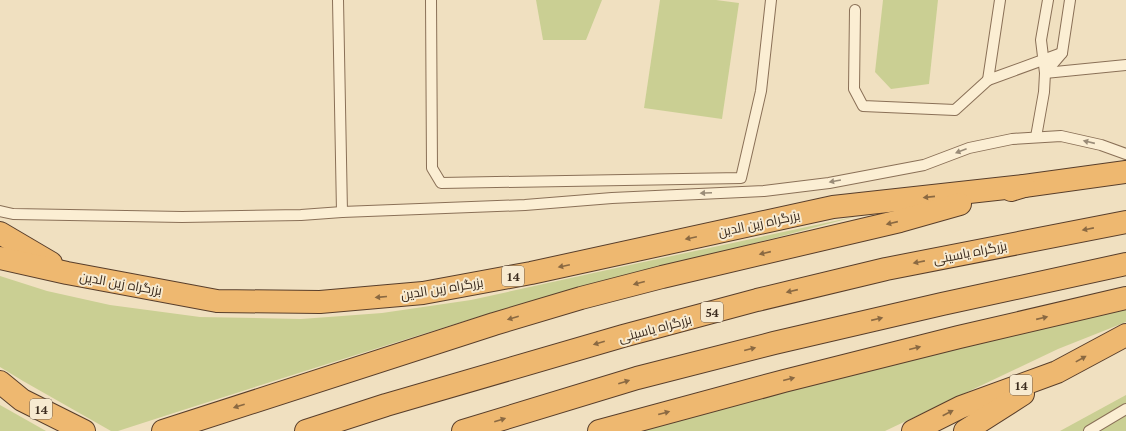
<svg xmlns="http://www.w3.org/2000/svg" width="1126" height="431" font-family="'PT Serif',Cairo,serif">
  <style>
    .green { fill: #cacf93 }
    .lines { fill: none; stroke-linecap: round; stroke-linejoin: round }
    .service-casing { stroke: #8a7057; stroke-width: 12 }
    .trunk-casing { stroke: #583e2b; stroke-width: 24 }
    .service { stroke: #fbeed3; stroke-width: 10 }
    .trunk { stroke: #eeb870; stroke-width: 22 }
    .oneway { fill: #9a8c78 }
    .oneway2 { fill: #8a6942 }
    .labels { text-anchor: middle; dominant-baseline: central; stroke-width: 4; stroke-linejoin: round; paint-order: stroke }
    .shield { fill: #f7ead0; stroke: #726352; stroke-width: 1 }
    .shield-label { font-size: 12px; font-weight: bold; fill: #39291c }
    .street-label { font-size: 13px; fill: #39291c; stroke: #f7ead0 }
  </style>
  <rect width="100%" height="100%" fill="#f0e0c0"/>
  <g class="green">
    <path d="M536,0H602L586,40H543Z"/>
    <path d="M660,0H716L739,3L722,119L644,108Z"/>
    <path d="M883,0H938L929,84L891,89L875,72Z"/>
    <path d="M858,216L626,277C548,294 471,319 394,343C302,372 210,401 118,431H111L23,381L0,367V276L47,291L110,305L200,317L301,319L342,316L382,313L471,300L639,263Z"/>
    <path d="M1126,307V322L1058,349L885,431H636L757,398Z"/>
    <path d="M1126,395V431H1060Z"/>
    <path d="M0,405L46,431H0Z"/>
  </g>
  <g class="lines">
    <g class="service-casing">
      <g id="service">
        <path d="M338,0L342,212"/>
        <path d="M431,0L432,168L441,183L741,178L761,91L771,0"/>
        <path d="M1000,0L988,80L1062,53"/>
        <path d="M855,10L854,89L863,106L955,110L988,80"/>
        <path d="M1045,73L1126,65"/>
        <path d="M1045,73L1062,53L1070,0"/>
        <path d="M1036,137L1044,92L1045,73L1041,40L1048,0"/>
        <path d="M0,211L13,214L182,217L301,215L342,212L525,205L612,198L764,191L829,183L924,165L969,148L1012,139L1061,136L1101,145L1126,154"/>
        <path d="M1089,431L1126,409"/>
      </g>
    </g>
    <g class="trunk-casing">
      <g id="trunk">
        <path d="M1011,190L1024,186L1126,172"/>
        <path d="M0,233L51,263"/>
        <path d="M0,258L67,273L217,301L320,302L423,293L531,273L833,207L1024,186"/>
        <path d="M0,382L22,400L84,431"/>
        <path d="M163,431L494,324L581,298L662,277L900,221L960,204"/>
        <path d="M306,431L386,405L623,336L757,300L886,269L1126,222"/>
        <path d="M463,431L637,378L774,343L942,304L1126,264"/>
        <path d="M599,431L784,381L959,337L1126,298"/>
        <path d="M913,431L961,407L1057,372L1126,335"/>
        <path d="M965,431L1023,394"/>
      </g>
    </g>
    <use href="#service" class="service"/>
    <use href="#trunk" class="trunk"/>
  </g>
  <defs><path id="oneway-solid" d="M-6-.8H1V-3.2L6.5 0L1 3.2V.8H-6Z"/></defs>
  <g class="oneway">
    <use href="#oneway-solid" transform="translate(1089 142) rotate(-167)"/>
    <use href="#oneway-solid" transform="translate(961 151) rotate(159)"/>
    <use href="#oneway-solid" transform="translate(835 181) rotate(170)"/>
    <use href="#oneway-solid" transform="translate(706 193) rotate(177)"/>
  </g>
  <g class="oneway2">
    <use href="#oneway-solid" transform="translate(929 197) rotate(174)"/>
    <use href="#oneway-solid" transform="translate(892 223) rotate(167)"/>
    <use href="#oneway-solid" transform="translate(1088 229) rotate(169)"/>
    <use href="#oneway-solid" transform="translate(691 238) rotate(168)"/>
    <use href="#oneway-solid" transform="translate(765 253) rotate(167)"/>
    <use href="#oneway-solid" transform="translate(919 262) rotate(169)"/>
    <use href="#oneway-solid" transform="translate(564 266) rotate(168)"/>
    <use href="#oneway-solid" transform="translate(639 283) rotate(165)"/>
    <use href="#oneway-solid" transform="translate(792 291) rotate(167)"/>
    <use href="#oneway-solid" transform="translate(381 297) rotate(175)"/>
    <use href="#oneway-solid" transform="translate(513 318) rotate(164)"/>
    <use href="#oneway-solid" transform="translate(1042 318) rotate(-13)"/>
    <use href="#oneway-solid" transform="translate(877 319) rotate(-13)"/>
    <use href="#oneway-solid" transform="translate(599 343) rotate(164)"/>
    <use href="#oneway-solid" transform="translate(915 348) rotate(-14)"/>
    <use href="#oneway-solid" transform="translate(750 349) rotate(-14)"/>
    <use href="#oneway-solid" transform="translate(1081 359) rotate(-29)"/>
    <use href="#oneway-solid" transform="translate(789 379) rotate(-14)"/>
    <use href="#oneway-solid" transform="translate(624 382) rotate(-17)"/>
    <use href="#oneway-solid" transform="translate(239 406) rotate(162)"/>
    <use href="#oneway-solid" transform="translate(664 413) rotate(-15)"/>
    <use href="#oneway-solid" transform="translate(948 413) rotate(-27)"/>
    <use href="#oneway-solid" transform="translate(500 420) rotate(-17)"/>
  </g>
  <g class="labels">
    <g class="shield">
      <rect x="502" y="266" width="22" height="20" rx="3"/>
      <rect x="701" y="302" width="22" height="20" rx="3"/>
      <rect x="1010" y="375" width="22" height="20" rx="3"/>
      <rect x="30" y="399" width="22" height="20" rx="3"/>
    </g>
    <g class="shield-label">
      <text x="513" y="276">14</text>
      <text x="712" y="312">54</text>
      <text x="1021" y="385">14</text>
      <text x="41" y="409">14</text>
    </g>
    <g class="street-label">
      <text transform="translate(759 223) rotate(-12)">بزرگراه زین الدین</text>
      <text transform="translate(970 252) rotate(-11)">بزرگراه یاسینی</text>
      <text transform="translate(121 283) rotate(10)">بزرگراه زین الدین</text>
      <text transform="translate(442 288) rotate(-9)">بزرگراه زین الدین</text>
      <text transform="translate(655 328) rotate(-15)">بزرگراه یاسینی</text>
    </g>
  </g>
</svg>
